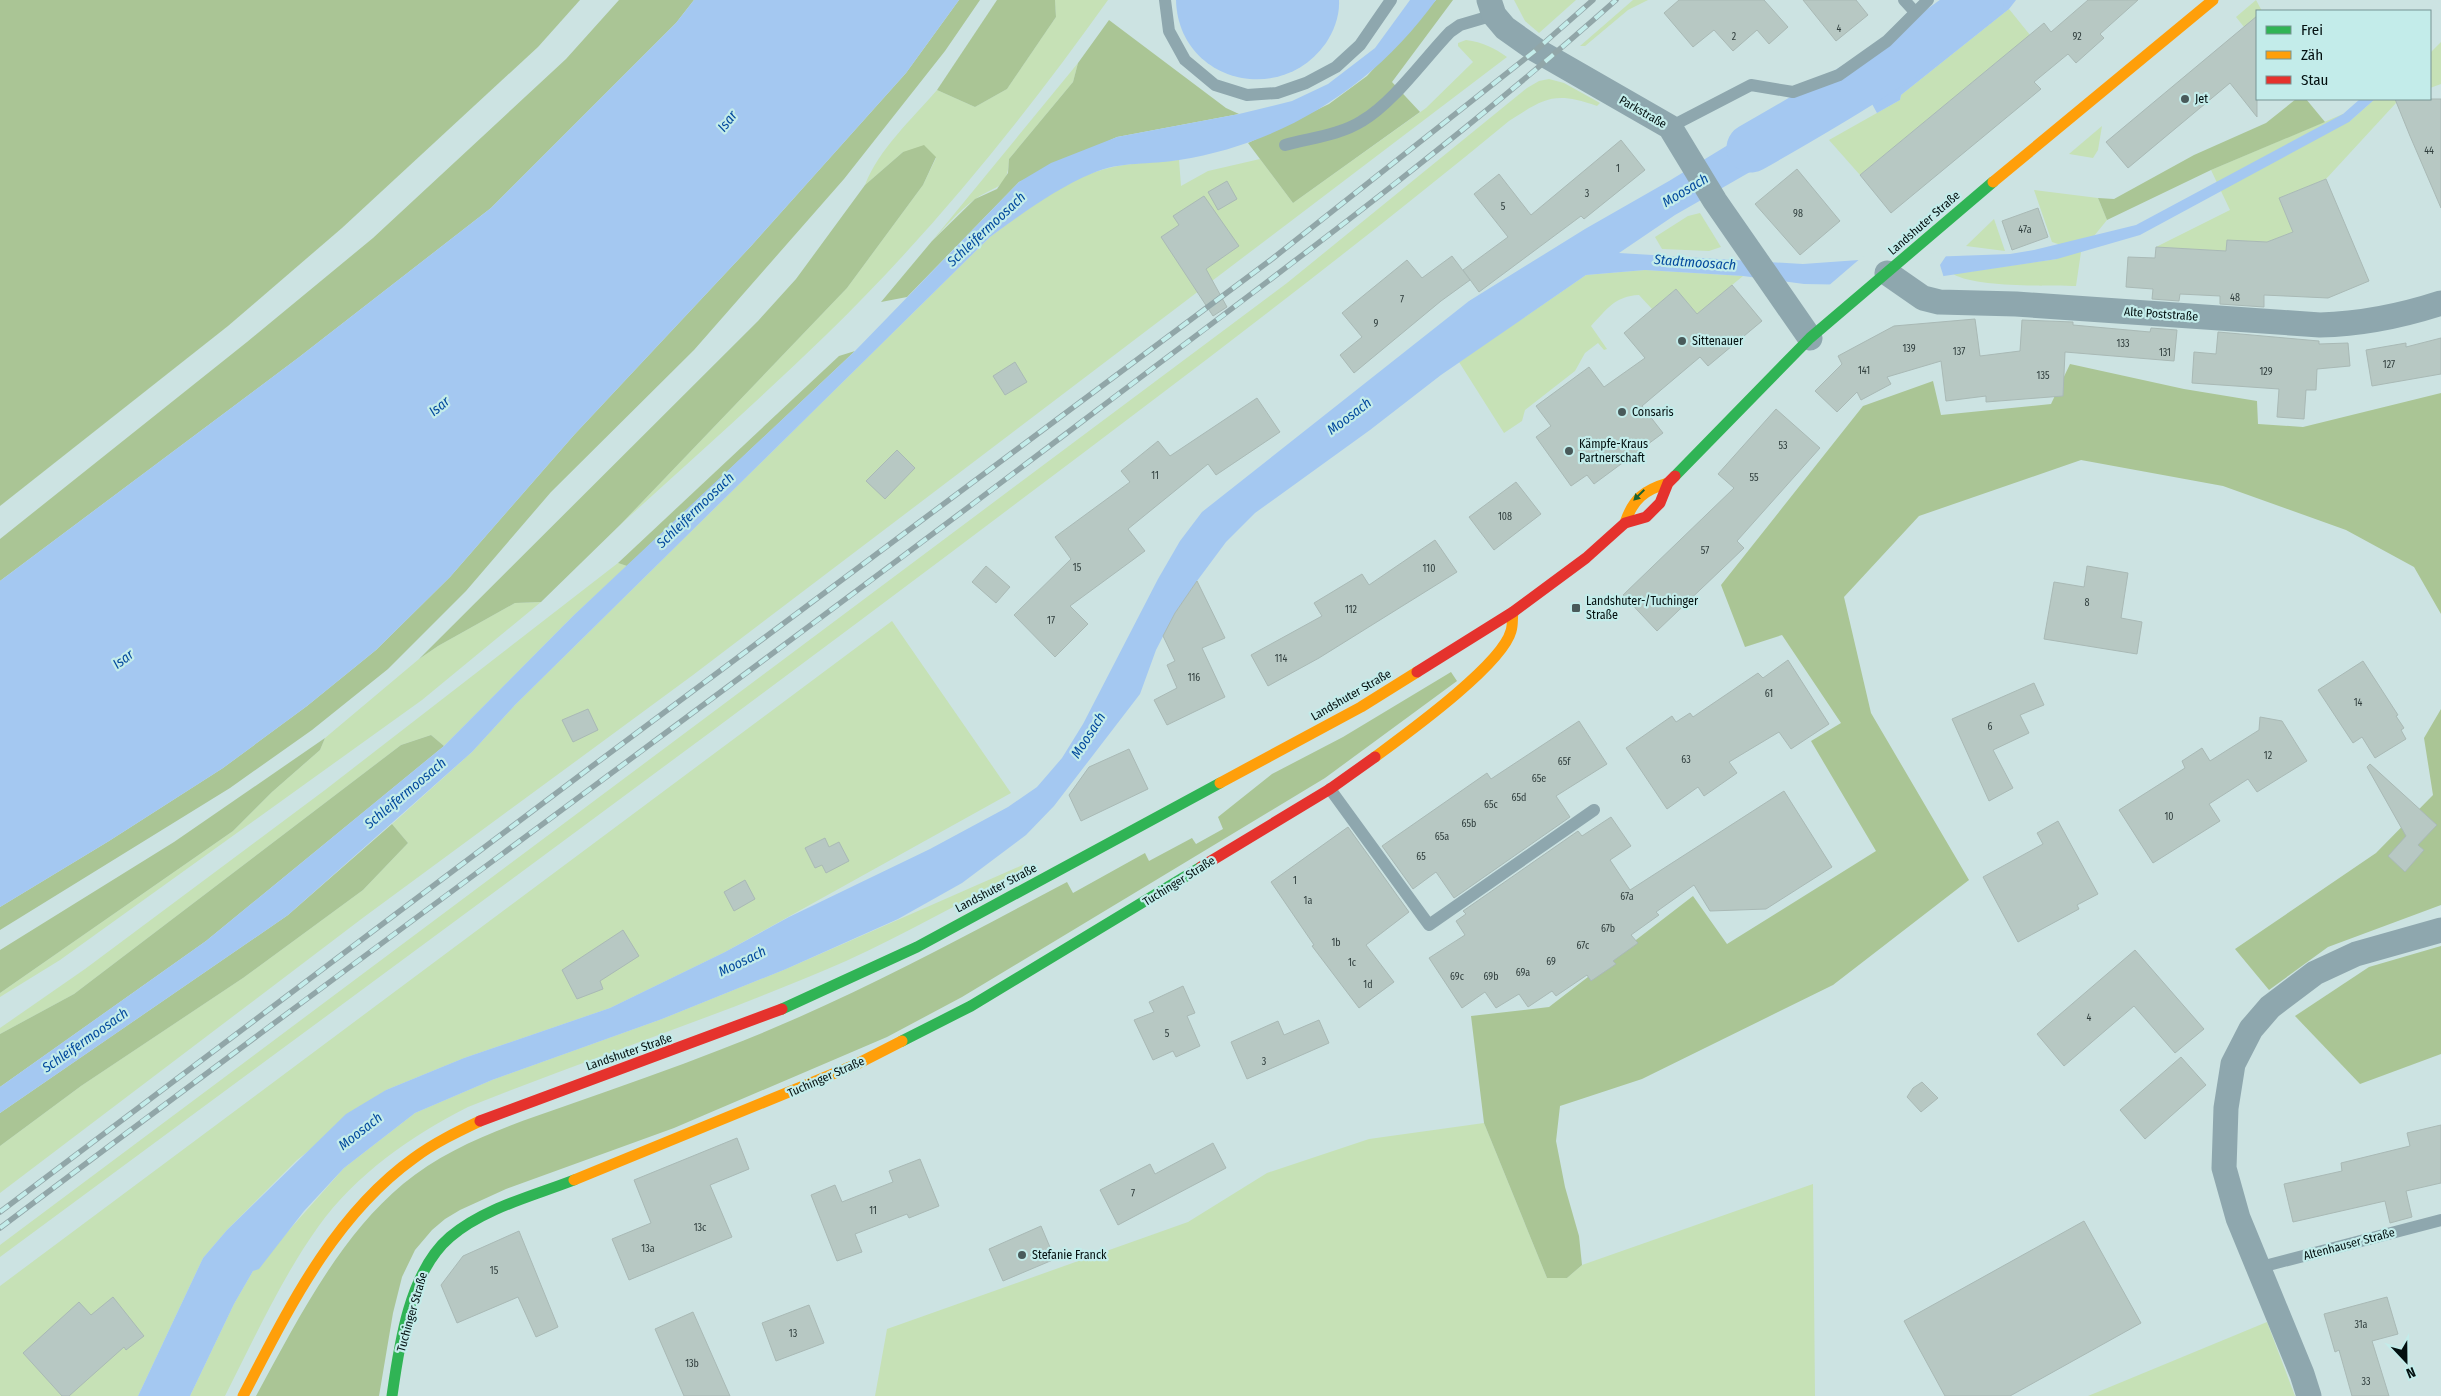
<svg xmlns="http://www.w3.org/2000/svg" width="2441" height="1396" viewBox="0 0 2441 1396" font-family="'Fira Sans Condensed',sans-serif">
	<rect width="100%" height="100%" fill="#cce3e2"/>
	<g fill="#c6e1b6">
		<path d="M1055,0H1108C1023,119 931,233 826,335C759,400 690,461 621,524L847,288L923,185L936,158L903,152L865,185C879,149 912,119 937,90L975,107L1007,89L1056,17Z"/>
		<path d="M1514,0H1576L1539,33L1525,21Z"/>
		<path d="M1633,0H1648L1628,10L1585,46H1580Z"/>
		<path d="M2256,0L2262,11H2257V29L2251,22L2244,27L2236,17Z"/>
		<path d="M2009,9L2034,40L2009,52L1860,175L1829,140L1900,100L1901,95Z"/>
		<path d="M1466,40C1483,42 1494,48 1507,57L693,675L364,917L0,1193V1146L81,1086L243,978L363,890L408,843L392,824L472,752L515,705L990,237C1021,214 1059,184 1095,172C1121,163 1151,162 1179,160L1181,186L1208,171L1260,159L1293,203L1426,108L1473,62L1458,46V43Z"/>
		<path d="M2441,42V84L2430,88V53Z"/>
		<path d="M1078,63L1073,82L1009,159C1008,191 994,185 974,200C959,211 945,227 932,241Z"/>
		<path d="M1549,79L1564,83L1600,103L1597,106C1554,91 1545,98 1509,121C1328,270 1140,410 953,551C637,788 318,1022 0,1257V1245L1287,283L1527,88L1539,81Z"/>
		<path d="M2375,99H2405L2396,103L2326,179L2279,198L2293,232L2267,242L2227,240L2226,251L2156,247L2230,210L2211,170L2343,114L2350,121Z"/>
		<path d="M2102,126L2098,150L2093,158L2069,154Z"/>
		<path d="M2034,190L2098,198L2107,220L2081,252L2076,286C2046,285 1977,288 1953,274L2057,259L2058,244L2052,242Z"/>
		<path d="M1700,213L1721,247L1709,251L1662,249L1655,237L1688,216Z"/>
		<path d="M1994,219L2005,251L1966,246Z"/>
		<path d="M1645,270L1743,276L1697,314L1676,289L1652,309L1639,295C1615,296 1607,309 1591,326L1607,349L1604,350L1598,343L1585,353L1575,371L1525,410L1522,421L1504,433L1459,362L1586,275Z"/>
		<path d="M618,563L627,566L573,616L444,746L431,735L401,745L74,994L0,1034V1028L85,969L325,790Z"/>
		<path d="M541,602L422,700L60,960L0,997V993L233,831L272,792L320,750L325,738L419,659L438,646L515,603Z"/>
		<path d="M892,621L1011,793L725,952L610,1008L464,1058L386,1090L297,1160L227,1230L203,1258L138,1396H0V1286Z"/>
		<path d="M1025,864V868C966,900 907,933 846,961C722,1015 593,1057 468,1107C411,1136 356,1174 318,1227C281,1279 254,1339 225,1396H190L234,1304L253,1271L344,1168L415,1113L492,1080L662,1019L786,969Z"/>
		<path d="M1484,1123L1547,1278H1567L1582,1265L1813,1184L1815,1396H875L887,1329L1188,1222L1267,1173L1369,1139Z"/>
		<path d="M2267,1322L2295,1396H2088Z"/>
	</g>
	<g fill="#aac595">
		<path d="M0,0H580L538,47L342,228L228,326L0,506Z"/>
		<path d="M619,0H694L676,23L491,208L298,358L0,581V539L247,342L373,238L566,59Z"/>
		<path d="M959,0H980L945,51L844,179L694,350L551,492L466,591L388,669L312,730L230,788L0,930V907L109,841L223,768L307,706L376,650L450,577L574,435L752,245L906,73Z"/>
		<path d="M997,0H1055L1056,17L1007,89L975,107L937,90Z"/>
		<path d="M1436,0H1453L1392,82L1420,112L1293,203L1248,143L1329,104L1367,76Z"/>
		<path d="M1109,20L1226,108L1239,114L1117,137L1019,182L907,297L881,302L932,241L975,199L997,189L1008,173L1009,159L1073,82L1078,63Z"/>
		<path d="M2296,99H2306L2325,122L2211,170L2107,220L2098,198L2114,199L2194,155L2266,123Z"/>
		<path d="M924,145L936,157L923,185L847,288L621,524L541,602L515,603L438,646L419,659L758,321L796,279L865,185L903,152Z"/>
		<path d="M855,351L627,566L618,563L839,356Z"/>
		<path d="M2070,364L2184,389L2257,401L2258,424L2303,427L2441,393V614L2414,567L2346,530L2223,486L2081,460L1919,516L1844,597L1871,713L1969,880L1833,985L1642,1079L1560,1106L1556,1141L1565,1187L1579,1236L1582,1265L1567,1278H1547L1484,1123L1471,1016L1549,1007L1693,896L1727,944L1876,851L1811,741L1841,723L1782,635L1745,647L1721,585L1863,406L1933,381L1941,415L2051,404Z"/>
		<path d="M1451,672L1457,681L1325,778L962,997L887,1037L674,1128L506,1189L460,1210L445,1219L432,1230L415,1250L402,1277L393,1313L379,1396H256C296,1323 338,1238 403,1184C450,1145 510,1125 568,1105C619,1087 671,1069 722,1049C842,1003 954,942 1067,882L1073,893L1145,853L1149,861L1192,838L1196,844L1223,829L1218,817L1272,774L1343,737Z"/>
		<path d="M2441,709V905L2328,947L2269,990L2235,949L2376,853L2433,795L2424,738Z"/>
		<path d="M431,735L444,746L206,941L0,1087V1034L74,994L401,745Z"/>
		<path d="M325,738L320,750L272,792L233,831L0,993V950L174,842Z"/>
		<path d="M392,824L408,843L363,890L243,978L81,1086L0,1146V1113L288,915Z"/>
		<path d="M2441,946V1054L2360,1084L2295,1016L2369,967Z"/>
	</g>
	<g fill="#a4c8f1">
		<path d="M694,0H959L906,73L752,245L574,435L450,577L376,650L307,706L223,768L109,841L0,907V581L298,358L491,208L676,23Z"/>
		<path d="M1176,0H1339C1340,15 1334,31 1326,43C1280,108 1178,81 1176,0Z"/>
		<path d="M1410,0H1436C1374,86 1285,143 1179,160C1151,165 1120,161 1093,173C1055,189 1023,213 990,237L515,705L472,752L288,915L0,1113V1087L206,941L444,746L573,616L855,351L1019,182L1051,163L1117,137L1239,114L1292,101L1328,84L1375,48Z"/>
		<path d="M1945,0H2016L2009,9L1901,95L1900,100L1877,113L1871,102L1854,111L1837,82Z"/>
		<path d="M2360,99H2375L2349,122L2140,235L2057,259L1924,279L1860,285L1804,284L1743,276L1645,270L1586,275L1441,375L1370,430L1255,513L1226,542L1197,581L1175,613L1156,650L1140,694L1054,806L1026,835L962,883L898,919L786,969L662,1019L492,1080L415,1113L344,1168L304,1211L259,1269L253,1271L234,1304L190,1396H138L203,1258L227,1230L346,1114L386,1090L464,1058L610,1008L725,952L789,917L930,849L1008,807L1037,787L1062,758L1083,724L1158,579L1180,541L1202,512L1469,301L1585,229L1669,181L1800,101L1818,133L1675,215L1619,253L1803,264L1873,259L2010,254L2034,250L2136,225L2343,114Z"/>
	</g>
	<path fill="#cce3e2" d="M1948,253L1940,265L1944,278L1860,287H1827L1862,257Z"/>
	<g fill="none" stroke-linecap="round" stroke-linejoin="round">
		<path stroke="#a4c8f1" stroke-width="49" d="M1751,148C1830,103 1908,57 1980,0"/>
	</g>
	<g fill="#b7c8c3" stroke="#a9b9b5">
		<path d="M1679,0H1764L1788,27L1769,44L1757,30L1733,51L1714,30L1693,47L1664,13Z"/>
		<path d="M1803,0H1856L1868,15L1836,41Z"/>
		<path d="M2088,0H2138L2100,34L2104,38L2076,63L2068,54L2034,82L2041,89L1891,213L1860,175L2044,23L2051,32Z"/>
		<path d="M2257,16V117L2230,83L2128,168L2106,142Z"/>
		<path d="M2395,99H2441V208L2410,136Z"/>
		<path d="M1621,140L1645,170L1584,219L1581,216L1479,292L1463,270L1508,237L1474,194L1499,174L1531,215Z"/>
		<path d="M1797,169L1840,221L1800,255L1755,204Z"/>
		<path d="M2326,179L2369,281L2328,298L2264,295V307L2220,304V296L2180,294L2179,301L2152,299L2153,289L2126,287L2128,257L2155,258L2156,247L2226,251L2227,240L2267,242L2293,232L2279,198Z"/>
		<path d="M1227,181L1237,199L1218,210L1208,192Z"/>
		<path d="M1204,196L1239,246L1206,269L1227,307L1213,316L1161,237L1179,225L1173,216Z"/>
		<path d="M2038,208L2048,237L2012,250L2002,221Z"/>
		<path d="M1452,256L1470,280L1441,301L1354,373L1340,355L1362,337L1342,313L1407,260L1422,278Z"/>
		<path d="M1732,285L1762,321L1708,366L1700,357L1642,406L1663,433L1594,484L1587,475L1571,486L1536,437L1551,426L1536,406L1589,367L1604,387L1645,358L1624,333L1676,289L1697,314Z"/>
		<path d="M1975,319L1980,356L2020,351L2022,320L2073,322V325L2150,332L2151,328L2177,330L2174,361L2065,352L2063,396L1986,402V396L1946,401L1941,361L1887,377L1891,384L1861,400L1857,392L1837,412L1815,391L1842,364L1838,356L1894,326Z"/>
		<path d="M2218,332L2319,341V344L2348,343L2350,366L2317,369L2316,390H2306L2304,419L2277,417L2279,389L2192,383L2194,352L2216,354Z"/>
		<path d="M2441,338V374L2372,386L2366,350L2406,343V347Z"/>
		<path d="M1015,362L1027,382L1005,395L993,376Z"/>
		<path d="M1257,398L1280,432L1216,475L1208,464L1128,529L1145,551L1070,606L1088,624L1055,657L1014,615L1071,559L1055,537L1130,482L1121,471L1158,441L1170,456Z"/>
		<path d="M1776,409L1820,448L1737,541L1744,548L1657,631L1623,595L1734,488L1718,474Z"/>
		<path d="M897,450L915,468L885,499L866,481Z"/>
		<path d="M1516,482L1541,514L1494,550L1469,517Z"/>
		<path d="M1435,540L1457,572L1319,658L1268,686L1251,655L1322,616L1314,603L1362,574L1369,585Z"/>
		<path d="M986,566L1010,587L996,603L972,582Z"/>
		<path d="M2087,566L2128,573L2121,618L2142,622L2137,654L2044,639L2054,582L2084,587Z"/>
		<path d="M1197,581L1225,638L1202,648L1225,697L1167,725L1154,700L1177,688L1167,665L1175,661L1163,636L1175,613Z"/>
		<path d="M1788,660L1829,724L1791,749L1779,732L1729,762L1737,773L1704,796L1698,787L1667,809L1626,748L1672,716L1676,722L1690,713L1693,717L1758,673L1763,678Z"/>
		<path d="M2363,661L2398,715L2396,716L2404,728L2401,730L2406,739L2375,758L2362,737L2353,743L2318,690Z"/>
		<path d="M2034,683L2044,705L2020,715L2029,733L1993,750L2013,788L1989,801L1952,719Z"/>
		<path d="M588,709L598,730L573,742L562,720Z"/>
		<path d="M2260,717L2282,721L2307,761L2257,792L2248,779L2209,804L2220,821L2153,863L2119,810L2185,768L2182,761L2202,748L2210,761L2259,730Z"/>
		<path d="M1579,721L1607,764L1556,796L1570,817L1454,898L1436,872L1413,889L1382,846L1487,773L1491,779Z"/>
		<path d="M1129,749L1148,789L1081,821L1069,795L1089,767Z"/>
		<path d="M2370,764L2437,825L2418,845L2424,850L2405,872L2388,856L2406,836L2367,767Z"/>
		<path d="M1784,791L1832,867L1766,909L1710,911L1694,885L1656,912L1659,915L1631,935L1638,943L1613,961L1616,964L1591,981L1587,975L1556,996L1552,991L1528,1007L1519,994L1496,1008L1485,992L1462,1008L1429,958L1465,935L1456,921L1466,914L1463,911L1578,831L1582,836L1611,817L1631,846L1610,860L1630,890Z"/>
		<path d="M2058,821L2098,894L2077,905L2079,909L2018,942L1983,877L2043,844L2037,833Z"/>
		<path d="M1348,827L1409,912L1366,945L1394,982L1359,1008L1312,946L1314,945L1271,882Z"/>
		<path d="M825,838L829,847L839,842L849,861L826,873L822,865L815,868L805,848Z"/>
		<path d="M745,880L755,899L734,911L724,892Z"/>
		<path d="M623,930L639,956L600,981L603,989L577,999L562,970Z"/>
		<path d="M2135,950L2204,1029L2175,1053L2134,1006L2064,1066L2037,1034Z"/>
		<path d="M1183,986L1195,1013L1187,1016L1200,1046L1176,1057L1173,1051L1153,1060L1134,1020L1154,1012L1149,1002Z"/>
		<path d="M1319,1020L1329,1043L1247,1079L1231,1042L1278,1021L1284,1035Z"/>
		<path d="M2181,1057L2206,1085L2145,1139L2120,1110Z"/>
		<path d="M1922,1082L1938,1098L1921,1112L1907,1097L1913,1088Z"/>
		<path d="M2441,1125V1183L2406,1191L2412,1217L2390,1223L2385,1201L2293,1222L2284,1184L2342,1171L2341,1163L2410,1146L2407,1133Z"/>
		<path d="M737,1138L749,1169L710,1185L732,1237L629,1280L612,1239L651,1223L634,1180Z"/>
		<path d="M1213,1143L1226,1168L1118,1225L1100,1190L1150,1164L1155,1174Z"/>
		<path d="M920,1159L939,1206L909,1218L907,1214L855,1234L862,1252L837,1261L811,1195L835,1185L842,1202L893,1182L889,1171Z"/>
		<path d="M2084,1221L2141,1323L2010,1396H1945L1904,1321Z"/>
		<path d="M1041,1226L1055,1259L1003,1281L989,1249Z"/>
		<path d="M519,1231L558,1327L536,1337L518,1297L457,1323L441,1285L463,1256Z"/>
		<path d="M113,1297L144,1336L126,1350L124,1347L69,1396H62L23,1353L79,1302L91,1315Z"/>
		<path d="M2387,1297L2398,1334L2372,1341L2389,1396H2352L2339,1350L2335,1352L2324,1314Z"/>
		<path d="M809,1305L824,1343L776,1361L762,1323Z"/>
		<path d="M693,1312L730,1396H684L655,1329Z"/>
	</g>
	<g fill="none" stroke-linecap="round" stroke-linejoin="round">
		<g stroke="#8ea7ae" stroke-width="12">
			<path d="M1165,0L1169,31L1185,60L1215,85L1247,95L1277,93L1306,83L1336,67L1360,45L1391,0"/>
			<path d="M1904,0L1915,12"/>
			<path d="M1670,127L1751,85L1793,92L1839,75L1887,41L1928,0"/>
			<path d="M1285,145C1310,138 1340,135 1362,121C1393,103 1424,59 1450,32L1460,25L1494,15"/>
			<path d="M1330,789L1429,925L1594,810"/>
			<path d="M2257,1268L2441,1220"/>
		</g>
		<g stroke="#8ea7ae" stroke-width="25">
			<path d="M1489,0L1494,15L1505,28L1536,50L1670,127L1715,201L1810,338"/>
			<path d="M1887,273L1923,298L1939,302L2016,304L2320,325C2362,324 2401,316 2441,303"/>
			<path d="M2309,1396L2302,1374L2238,1218L2224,1168L2226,1108L2233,1064L2251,1029L2270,1007L2315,973L2356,954L2441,930"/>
		</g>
		<g stroke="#30b455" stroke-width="11">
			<path d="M1675,476L1810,338L1993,182"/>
			<path d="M782,1009L917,947L1220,783"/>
			<path d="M902,1041L971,1006L1201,867"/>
			<path d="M392,1396C399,1346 409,1272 450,1237C484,1208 533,1196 574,1180"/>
		</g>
		<g stroke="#ff9f0a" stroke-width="11">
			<path d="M1993,182L2213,0"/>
			<path d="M1625,523C1633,499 1644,490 1668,483"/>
			<path d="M1375,757C1406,734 1502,665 1511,631C1513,625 1512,618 1513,612"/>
			<path d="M1220,783L1361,707L1417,672"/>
			<path d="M574,1180L857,1064L902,1041"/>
			<path d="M243,1396C288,1310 333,1216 414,1158C434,1143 457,1132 480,1121"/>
		</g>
		<g stroke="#e5322d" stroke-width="11">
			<path d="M1417,672L1513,612L1586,558L1625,523L1646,517L1660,503L1668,483L1675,476"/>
			<path d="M1201,867L1330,789L1375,757"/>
			<path d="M480,1121L782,1009"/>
		</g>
		<defs>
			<g id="rail">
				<path d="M0,1212L587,770L1272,259L1536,50L1593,0"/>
				<path d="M0,1228C364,954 733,686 1096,411C1272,278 1451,147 1616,0"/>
			</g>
		</defs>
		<use href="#rail" stroke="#91a6a8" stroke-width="5.5"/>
		<use href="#rail" stroke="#c3ecea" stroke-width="4" stroke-dasharray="11" stroke-linecap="butt"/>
	</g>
	<defs><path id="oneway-solid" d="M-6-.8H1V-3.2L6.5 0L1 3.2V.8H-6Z" transform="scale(1.25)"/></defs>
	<use fill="#1a6232" href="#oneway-solid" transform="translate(1639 495) rotate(135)"/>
	<g fill="#495a5a" stroke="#c3ecea" stroke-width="2">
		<circle cx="2185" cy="99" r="5"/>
		<circle cx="1682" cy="341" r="5"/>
		<circle cx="1622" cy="412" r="5"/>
		<circle cx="1569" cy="451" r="5"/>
		<rect x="1571" y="603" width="10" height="10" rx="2.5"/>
		<circle cx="1022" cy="1255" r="5"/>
	</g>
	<g text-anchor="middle" stroke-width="4.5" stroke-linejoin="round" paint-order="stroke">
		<g font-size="10" fill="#303e3d">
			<text x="1839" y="32">4</text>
			<text x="1734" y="40">2</text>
			<text x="2077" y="40">92</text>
			<text x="2429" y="154">44</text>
			<text x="1618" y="172">1</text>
			<text x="1587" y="197">3</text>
			<text x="1503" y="210">5</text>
			<text x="1798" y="217">98</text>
			<text x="2025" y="233">47a</text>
			<text x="2235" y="301">48</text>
			<text x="1402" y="303">7</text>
			<text x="1376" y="327">9</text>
			<text x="2123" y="347">133</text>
			<text x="1909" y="352">139</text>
			<text x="1959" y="355">137</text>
			<text x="2165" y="356">131</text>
			<text x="2389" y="368">127</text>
			<text x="1864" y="374">141</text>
			<text x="2266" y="375">129</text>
			<text x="2043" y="379">135</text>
			<text x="1783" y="449">53</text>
			<text x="1155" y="479">11</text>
			<text x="1754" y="481">55</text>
			<text x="1505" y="520">108</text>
			<text x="1705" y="554">57</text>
			<text x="1077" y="571">15</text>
			<text x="1429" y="572">110</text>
			<text x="2087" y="606">8</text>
			<text x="1351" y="613">112</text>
			<text x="1051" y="624">17</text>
			<text x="1281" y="662">114</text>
			<text x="1194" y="681">116</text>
			<text x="1769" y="697">61</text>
			<text x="2358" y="706">14</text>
			<text x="1990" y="730">6</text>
			<text x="2268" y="759">12</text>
			<text x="1686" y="763">63</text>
			<text x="1564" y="765">65f</text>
			<text x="1539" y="782">65e</text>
			<text x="1519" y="801">65d</text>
			<text x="1491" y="808">65c</text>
			<text x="2169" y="820">10</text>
			<text x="1469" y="827">65b</text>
			<text x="1442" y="840">65a</text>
			<text x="1421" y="860">65</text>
			<text x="1295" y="884">1</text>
			<text x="1627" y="900">67a</text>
			<text x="1308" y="904">1a</text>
			<text x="1608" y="932">67b</text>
			<text x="1336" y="946">1b</text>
			<text x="1583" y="949">67c</text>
			<text x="1551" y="965">69</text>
			<text x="1352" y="966">1c</text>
			<text x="1523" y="976">69a</text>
			<text x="1457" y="980">69c</text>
			<text x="1491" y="980">69b</text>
			<text x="1368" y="988">1d</text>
			<text x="2089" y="1021">4</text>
			<text x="1167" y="1037">5</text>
			<text x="1264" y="1065">3</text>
			<text x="1133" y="1197">7</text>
			<text x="873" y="1214">11</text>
			<text x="700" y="1231">13c</text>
			<text x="648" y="1252">13a</text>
			<text x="494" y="1274">15</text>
			<text x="2361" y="1328">31a</text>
			<text x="793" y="1337">13</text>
			<text x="692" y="1367">13b</text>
			<text x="2366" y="1385">33</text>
		</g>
		<g font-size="12" fill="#031010" stroke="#c3ecea" text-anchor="start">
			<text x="2195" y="103">Jet</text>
			<text x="1692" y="345">Sittenauer</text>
			<text x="1632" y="416">Consaris</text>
			<text x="1579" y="448">Kämpfe-Kraus<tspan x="1579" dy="14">Partnerschaft</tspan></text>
			<text x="1586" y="605">Landshuter-/Tuchinger<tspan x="1586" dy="14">Straße</tspan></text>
			<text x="1032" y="1259">Stefanie Franck</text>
		</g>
		<g font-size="12" fill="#031010" stroke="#c3ecea">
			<text transform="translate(1643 112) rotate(30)" y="4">Parkstraße</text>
			<text transform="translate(1924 223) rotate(-41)" y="4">Landshuter Straße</text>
			<text transform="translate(2161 314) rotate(4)" y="4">Alte Poststraße</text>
			<text transform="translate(1351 695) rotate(-30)" y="4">Landshuter Straße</text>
			<text transform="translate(1179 881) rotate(-32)" y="4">Tuchinger Straße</text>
			<text transform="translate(996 888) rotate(-28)" y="4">Landshuter Straße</text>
			<text transform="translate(629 1052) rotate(-19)" y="4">Landshuter Straße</text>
			<text transform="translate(826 1077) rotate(-24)" y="4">Tuchinger Straße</text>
			<text transform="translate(2349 1244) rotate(-15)" y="4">Altenhauser Straße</text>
			<text transform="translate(412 1312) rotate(-74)" y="4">Tuchinger Straße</text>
		</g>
		<g font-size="14" font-style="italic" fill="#02499d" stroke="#c3ecea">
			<text transform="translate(727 121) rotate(-52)" y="5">Isar</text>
			<text transform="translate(1685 190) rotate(-31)" y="5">Moosach</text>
			<text transform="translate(986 229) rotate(-43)" y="5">Schleifermoosach</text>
			<text transform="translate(1695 262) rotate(4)" y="5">Stadtmoosach</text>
			<text transform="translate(439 406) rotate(-39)" y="5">Isar</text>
			<text transform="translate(1349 416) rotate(-37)" y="5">Moosach</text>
			<text transform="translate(695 510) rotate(-44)" y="5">Schleifermoosach</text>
			<text transform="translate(123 659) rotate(-37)" y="5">Isar</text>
			<text transform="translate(1088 735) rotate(-57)" y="5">Moosach</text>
			<text transform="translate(405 793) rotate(-40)" y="5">Schleifermoosach</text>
			<text transform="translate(742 961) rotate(-26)" y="5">Moosach</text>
			<text transform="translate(85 1040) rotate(-35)" y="5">Schleifermoosach</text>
			<text transform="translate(360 1131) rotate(-38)" y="5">Moosach</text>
		</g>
	</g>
	<rect x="2256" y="10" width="175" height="90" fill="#c3ecea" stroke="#769493"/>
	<rect x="2266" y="26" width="25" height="8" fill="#30b455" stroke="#769493"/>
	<text x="2301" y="35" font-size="15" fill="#031010">Frei</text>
	<rect x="2266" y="51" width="25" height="8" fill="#ff9f0a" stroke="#769493"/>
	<text x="2301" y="60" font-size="15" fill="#031010">Zäh</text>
	<rect x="2266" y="76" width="25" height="8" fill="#e5322d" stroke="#769493"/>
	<text x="2301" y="85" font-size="15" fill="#031010">Stau</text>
	<g transform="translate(2406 1361) rotate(158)" stroke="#c3ecea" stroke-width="4" paint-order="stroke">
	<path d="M0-4L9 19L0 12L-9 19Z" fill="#031010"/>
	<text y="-8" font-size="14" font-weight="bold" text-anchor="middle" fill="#031010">N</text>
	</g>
</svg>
